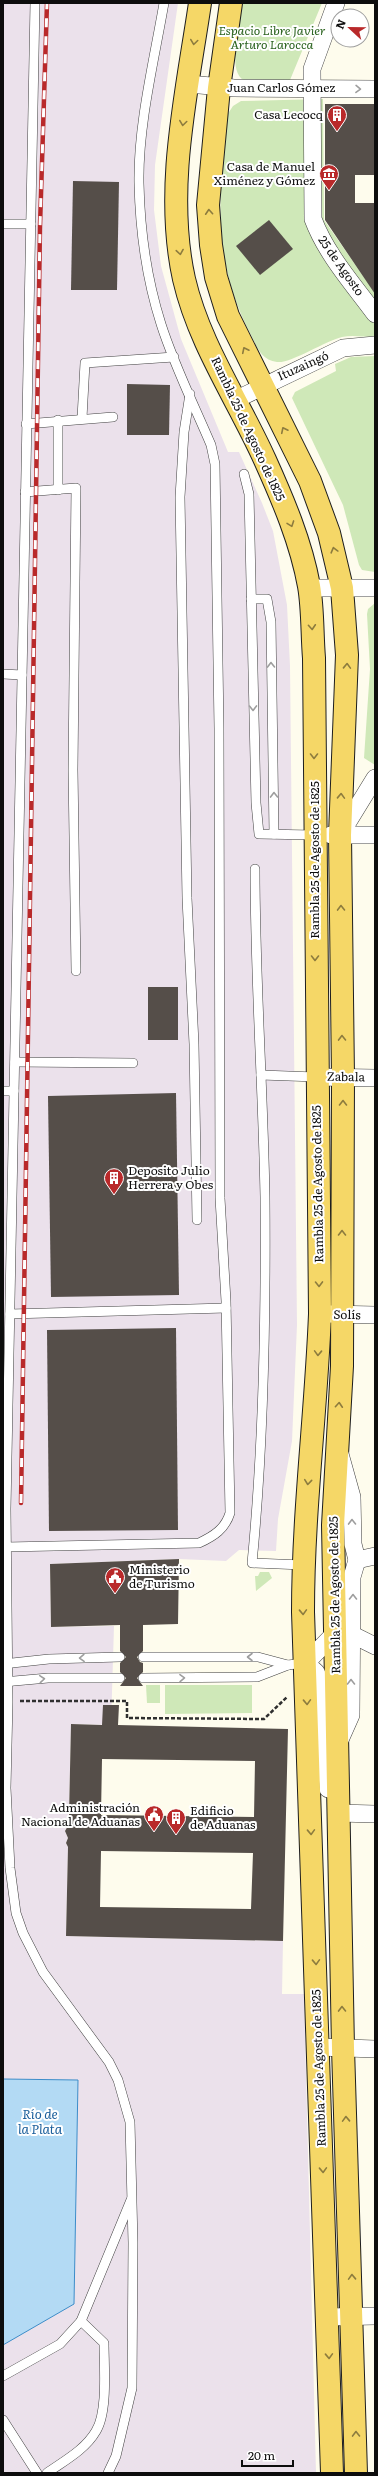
<svg xmlns="http://www.w3.org/2000/svg" width="378" height="2476" viewBox="0 0 378 2476" font-family="Literata,serif">
	<rect width="100%" height="100%" fill="#fefced"/>
	<path fill="#ebe1eb" d="M3,3H178L155,165L154,210L161,266L181,339L228,452H239L262,503L273,531L287,605L290,666L297,1325L292,1441L278,1519L276,1551L239,1550L226,1561L179,1559L50,1564L51,1627L114,1626L111,1725L71,1724L69,1813L67,1819L69,1824L65,1831L68,1838L66,1843L68,1847L66,1936L283,1941L282,1994H304L316,2473H3V2345L74,2304L78,2080L3,2079Z"/>
	<g fill="#cfe8b8">
		<path d="M243,3H322L290,80C276,80 260,83 247,81C224,77 241,18 243,3Z"/>
		<path d="M323,99L324,220L375,293V337C364,337 352,335 342,337C325,341 290,364 277,362C261,360 257,347 251,335C211,259 219,197 227,115L233,106L241,101Z"/>
		<path d="M375,356V572L362,570L359,565L343,505L292,398L295,392L336,371L335,364L351,357Z"/>
		<path d="M375,603V765L364,758L370,669L367,614L368,609Z"/>
		<path d="M260,1572H269L272,1578L256,1591L255,1576H258Z"/>
		<path d="M146,1685H160V1703H147Z"/>
		<path d="M165,1685H252V1713L165,1714Z"/>
	</g>
	<path fill="#b3daf4" stroke="#3c8cc9" d="M3,2079L78,2080L74,2304L3,2345Z"/>
	<g fill="#554e49" fill-rule="evenodd">
		<path d="M325,104H375V175H355V203H375V294L325,220Z"/>
		<path d="M73,181L119,182L117,290H71Z"/>
		<path d="M269,220L293,249L260,275L236,246Z"/>
		<path d="M127,384L170,385L169,435H127Z"/>
		<rect x="148" y="987" width="30" height="53"/>
		<path d="M176,1093L179,1295L51,1297L48,1096Z"/>
		<path d="M176,1328L178,1530L49,1531L47,1330Z"/>
		<path d="M179,1559L178,1624L143,1625V1651L137,1657L140,1662L143,1663V1672L137,1678L143,1686H120L126,1678L120,1672V1663L126,1657L120,1651V1625L51,1627L50,1564Z"/>
		<path d="M103,1705H119L118,1725L288,1729L283,1941L66,1936L68,1847L66,1843L68,1838L65,1831L69,1824L67,1819L69,1815L71,1724L102,1725ZM102,1759L255,1761L254,1817L101,1815ZM101,1851L253,1853L251,1909L100,1907Z"/>
	</g>
	<g fill="none" stroke-linecap="round" stroke-linejoin="round">
		<defs>
			<g id="lane">
				<path d="M35,3L6,1509L8,1702L6,1788L10,1868L16,1913L23,1933L43,1972L109,2062L118,2080L130,2122L133,2243L132,2388L116,2456L108,2473"/>
				<path d="M3,224H31"/>
				<path d="M190,394L184,432L180,497L187,898L194,1044L197,1220"/>
				<path d="M82,418L85,363L174,357"/>
				<path d="M26,424L113,417"/>
				<path d="M244,474L249,494L256,803L259,834L314,835"/>
				<path d="M58,490V420"/>
				<path d="M25,492L76,488L73,770L76,971"/>
				<path d="M251,599H267L271,622L274,834"/>
				<path d="M3,674L22,675"/>
				<path d="M255,869C255,978 263,1087 265,1197C266,1319 264,1441 252,1563L303,1565"/>
				<path d="M15,1062L133,1063"/>
				<path d="M261,1075L316,1077"/>
				<path d="M3,1091H14"/>
				<path d="M10,1314L226,1308"/>
				<path d="M6,1547L199,1543C214,1536 225,1529 230,1513L226,1301L220,1198L219,728L215,464L211,445C194,405 174,365 161,324C147,280 140,230 139,183C138,125 154,61 164,3"/>
				<path d="M143,1657H258L288,1665"/>
				<path d="M3,1664L49,1659L120,1657"/>
				<path d="M143,1678L257,1677L288,1665L304,1663"/>
				<path d="M3,1682L48,1678H120"/>
				<path d="M3,2376L60,2344L81,2321L131,2200"/>
				<path d="M3,2420L37,2473"/>
				<path d="M47,2473C64,2461 85,2450 96,2431C108,2412 104,2366 104,2343L81,2321"/>
			</g>
			<g id="street">
				<path d="M336,3L312,69L313,219C326,254 353,284 375,314"/>
				<path d="M188,84L234,88L375,89"/>
				<path d="M235,400L343,348L375,345"/>
				<path d="M309,588H375"/>
				<path d="M331,835H375"/>
				<path d="M340,835L375,778"/>
				<path d="M316,1077L375,1078"/>
				<path d="M330,1314L375,1315"/>
				<path d="M357,1560L375,1556"/>
				<path d="M353,1635L375,1646"/>
				<path d="M339,1742L351,1715L352,1577L357,1560L353,1544L352,1497L340,1454"/>
				<path d="M328,1789L322,1687L316,1672L306,1663L335,1633"/>
				<path d="M338,1813L375,1814"/>
				<path d="M318,2047L375,2049"/>
				<path d="M328,2317L375,2316"/>
			</g>
			<g id="primary">
				<path d="M200,3C187,92 164,189 184,279C199,344 238,400 265,460C283,500 301,542 309,586C313,609 312,634 314,658L320,1314C316,1414 303,1512 303,1612L332,2473"/>
				<path d="M231,3L219,88L208,205L211,245L216,277L228,316L310,481L329,533L342,588L347,655L340,835L343,1077L342,1366L333,1525L343,2048L356,2473"/>
			</g>
		</defs>
		<use href="#lane" stroke="#404040" stroke-width="10"/>
		<use href="#street" stroke="#404040" stroke-width="18"/>
		<use href="#primary" stroke="#1e1e1e" stroke-width="24"/>
		<path stroke="#2f2f2f" stroke-width="2.5" stroke-dasharray="4 2" stroke-linecap="butt" d="M20,1701H127V1718L264,1719L287,1697"/>
		<use href="#lane" stroke="#fff" stroke-width="9"/>
		<use href="#street" stroke="#fff" stroke-width="17"/>
		<use href="#primary" stroke="#f5d767" stroke-width="22"/>
		<defs>
			<path id="rail" d="M21,1503L40,226L47,3"/>
		</defs>
		<use href="#rail" stroke="#b9292a" stroke-width="4.5"/>
		<use href="#rail" stroke="#fff" stroke-width="3" stroke-dasharray="9" stroke-linecap="butt"/>
	</g>
	<defs><path id="oneway-chevron" d="M-2-3.5L2.5 0L-2 3.5" fill="none" stroke-width="1.6" stroke-linecap="round" stroke-linejoin="round"/></defs>
	<g stroke="#8d7c3e">
		<use href="#oneway-chevron" transform="translate(194 42) rotate(98)"/>
		<use href="#oneway-chevron" transform="translate(183 123) rotate(98)"/>
		<use href="#oneway-chevron" transform="translate(209 212) rotate(-94)"/>
		<use href="#oneway-chevron" transform="translate(180 252) rotate(81)"/>
		<use href="#oneway-chevron" transform="translate(245 350) rotate(-116)"/>
		<use href="#oneway-chevron" transform="translate(284 430) rotate(-116)"/>
		<use href="#oneway-chevron" transform="translate(291 524) rotate(70)"/>
		<use href="#oneway-chevron" transform="translate(334 550) rotate(-105)"/>
		<use href="#oneway-chevron" transform="translate(312 627) rotate(86)"/>
		<use href="#oneway-chevron" transform="translate(347 666) rotate(-88)"/>
		<use href="#oneway-chevron" transform="translate(314 756) rotate(90)"/>
		<use href="#oneway-chevron" transform="translate(341 796) rotate(-88)"/>
		<use href="#oneway-chevron" transform="translate(341 908) rotate(-91)"/>
		<use href="#oneway-chevron" transform="translate(315 958) rotate(90)"/>
		<use href="#oneway-chevron" transform="translate(342 1038) rotate(-91)"/>
		<use href="#oneway-chevron" transform="translate(343 1103) rotate(-90)"/>
		<use href="#oneway-chevron" transform="translate(342 1233) rotate(-90)"/>
		<use href="#oneway-chevron" transform="translate(319 1284) rotate(89)"/>
		<use href="#oneway-chevron" transform="translate(318 1353) rotate(92)"/>
		<use href="#oneway-chevron" transform="translate(339 1405) rotate(-86)"/>
		<use href="#oneway-chevron" transform="translate(308 1482) rotate(96)"/>
		<use href="#oneway-chevron" transform="translate(303 1612) rotate(88)"/>
		<use href="#oneway-chevron" transform="translate(307 1702) rotate(88)"/>
		<use href="#oneway-chevron" transform="translate(311 1832) rotate(88)"/>
		<use href="#oneway-chevron" transform="translate(316 1962) rotate(88)"/>
		<use href="#oneway-chevron" transform="translate(342 2009) rotate(-91)"/>
		<use href="#oneway-chevron" transform="translate(346 2119) rotate(-92)"/>
		<use href="#oneway-chevron" transform="translate(323 2170) rotate(88)"/>
		<use href="#oneway-chevron" transform="translate(352 2277) rotate(-92)"/>
		<use href="#oneway-chevron" transform="translate(329 2356) rotate(88)"/>
		<use href="#oneway-chevron" transform="translate(356 2434) rotate(-91)"/>
	</g>
	<g stroke="#9e9e9e">
		<use href="#oneway-chevron" transform="translate(358 89) rotate(1)"/>
		<use href="#oneway-chevron" transform="translate(271 665) rotate(-91)"/>
		<use href="#oneway-chevron" transform="translate(253 708) rotate(89)"/>
		<use href="#oneway-chevron" transform="translate(274 795) rotate(-91)"/>
		<use href="#oneway-chevron" transform="translate(352 1522) rotate(-91)"/>
		<use href="#oneway-chevron" transform="translate(353 1597) rotate(-90)"/>
		<use href="#oneway-chevron" transform="translate(250 1657) rotate(180)"/>
		<use href="#oneway-chevron" transform="translate(82 1658) rotate(178)"/>
		<use href="#oneway-chevron" transform="translate(182 1678) rotate(-1)"/>
		<use href="#oneway-chevron" transform="translate(42 1679) rotate(-5)"/>
		<use href="#oneway-chevron" transform="translate(351 1682) rotate(-90)"/>
	</g>
	<defs>
		<symbol id="building-pin" viewBox="-11 -11 22 30"><path d="M0 17L-7.5 6A9.5 9.5 0 1 1 7.5 6Z" fill="#b9292a" stroke="#fff"/><path d="M-4-6H4V6H1V3H-1V6H-4ZM-2.5-4.3h1.7v1.8h-1.7ZM.8-4.3h1.7v1.8H.8ZM-2.5-1h1.7V.8h-1.7ZM.8-1h1.7V.8H.8Z" fill="#fff"/></symbol>
		<symbol id="museum-pin" viewBox="-11 -11 22 30"><path d="M0 17L-7.5 6A9.5 9.5 0 1 1 7.5 6Z" fill="#b9292a" stroke="#fff"/><path d="M0-6L6-3V-2H-6V-3ZM-5-1h2V3h-2ZM-1-1h2V3h-2ZM3-1h2V3H3ZM-6 4H6V6H-6Z" fill="#fff"/></symbol>
		<symbol id="civic-pin" viewBox="-11 -11 22 30"><path d="M0 17L-7.5 6A9.5 9.5 0 1 1 7.5 6Z" fill="#b9292a" stroke="#fff"/><path d="M-.6-6.5H3V-4.5H.6V-3L4-1V1h2V6H-6V1h2V-1L-.6-3ZM-1.2 2.5V6h2.4V2.5Z" fill="#fff"/></symbol>
	</defs>
	<g fill-rule="evenodd">
		<use href="#building-pin" x="326" y="104" width="22" height="30"/>
		<use href="#museum-pin" x="318" y="163" width="22" height="30"/>
		<use href="#building-pin" x="103" y="1167" width="22" height="30"/>
		<use href="#civic-pin" x="104" y="1566" width="22" height="30"/>
		<use href="#civic-pin" x="143" y="1804" width="22" height="30"/>
		<use href="#building-pin" x="165" y="1807" width="22" height="30"/>
	</g>
	<g text-anchor="middle" stroke-width="4" stroke-linejoin="round" paint-order="stroke">
		<g font-size="12" font-style="italic" fill="#2b631f" stroke="#fff">
			<text x="272" y="35">Espacio Libre Javier<tspan x="272" dy="14">Arturo Larocca</tspan></text>
		</g>
		<g font-size="12" fill="#0d0d0d" stroke="#fff">
			<text x="281" y="92">Juan Carlos Gómez</text>
			<text transform="translate(341 266) rotate(55)" y="4">25 de Agosto</text>
			<text transform="translate(303 366) rotate(-24)" y="4">Ituzaingó</text>
			<text transform="translate(248 429) rotate(65)" y="4">Rambla 25 de Agosto de 1825</text>
			<text transform="translate(315 860) rotate(-90)" y="4">Rambla 25 de Agosto de 1825</text>
			<text transform="translate(346 1077) rotate(1)" y="4">Zabala</text>
			<text transform="translate(318 1184) rotate(-91)" y="4">Rambla 25 de Agosto de 1825</text>
			<text transform="translate(347 1315) rotate(1)" y="4">Solís</text>
			<text transform="translate(335 1595) rotate(-91)" y="4">Rambla 25 de Agosto de 1825</text>
			<text transform="translate(319 2068) rotate(-92)" y="4">Rambla 25 de Agosto de 1825</text>
		</g>
		<g font-size="12" fill="#0d0d0d" stroke="#fff" text-anchor="end">
			<text x="323" y="119">Casa Lecocq</text>
			<text x="315" y="171">Casa de Manuel<tspan x="315" dy="14">Ximénez y Gómez</tspan></text>
			<text x="128" y="1175" text-anchor="start">Deposito Julio<tspan x="128" dy="14">Herrera y Obes</tspan></text>
			<text x="129" y="1574" text-anchor="start">Ministerio<tspan x="129" dy="14">de Turismo</tspan></text>
			<text x="140" y="1812">Administración<tspan x="140" dy="14">Nacional de Aduanas</tspan></text>
			<text x="190" y="1815" text-anchor="start">Edificio<tspan x="190" dy="14">de Aduanas</tspan></text>
		</g>
		<g font-size="13" font-style="italic" fill="#1a5e9b" stroke="#fff">
			<text x="40" y="2119">Río de<tspan x="40" dy="15">la Plata</tspan></text>
		</g>
	</g>
	<rect width="378" height="2476" fill="none" stroke="#0d0d0d" stroke-width="8"/>
	<g transform="translate(350 28) rotate(292)"><circle r="19" fill="#ffffff" stroke="#9e9e9e"/>
	<path d="M0-3L7 15L0 10L-7 15Z" fill="#b9292a"/>
	<text y="-6" font-size="11" font-weight="bold" text-anchor="middle" fill="#0d0d0d">N</text>
	</g>
	<path d="M242 2460v6h51v-6" fill="none" stroke="#0d0d0d" stroke-width="2"/>
	<text x="248" y="2460" font-size="12" fill="#0d0d0d" stroke="#ffffff" stroke-width="3" paint-order="stroke">20 m</text>
</svg>
